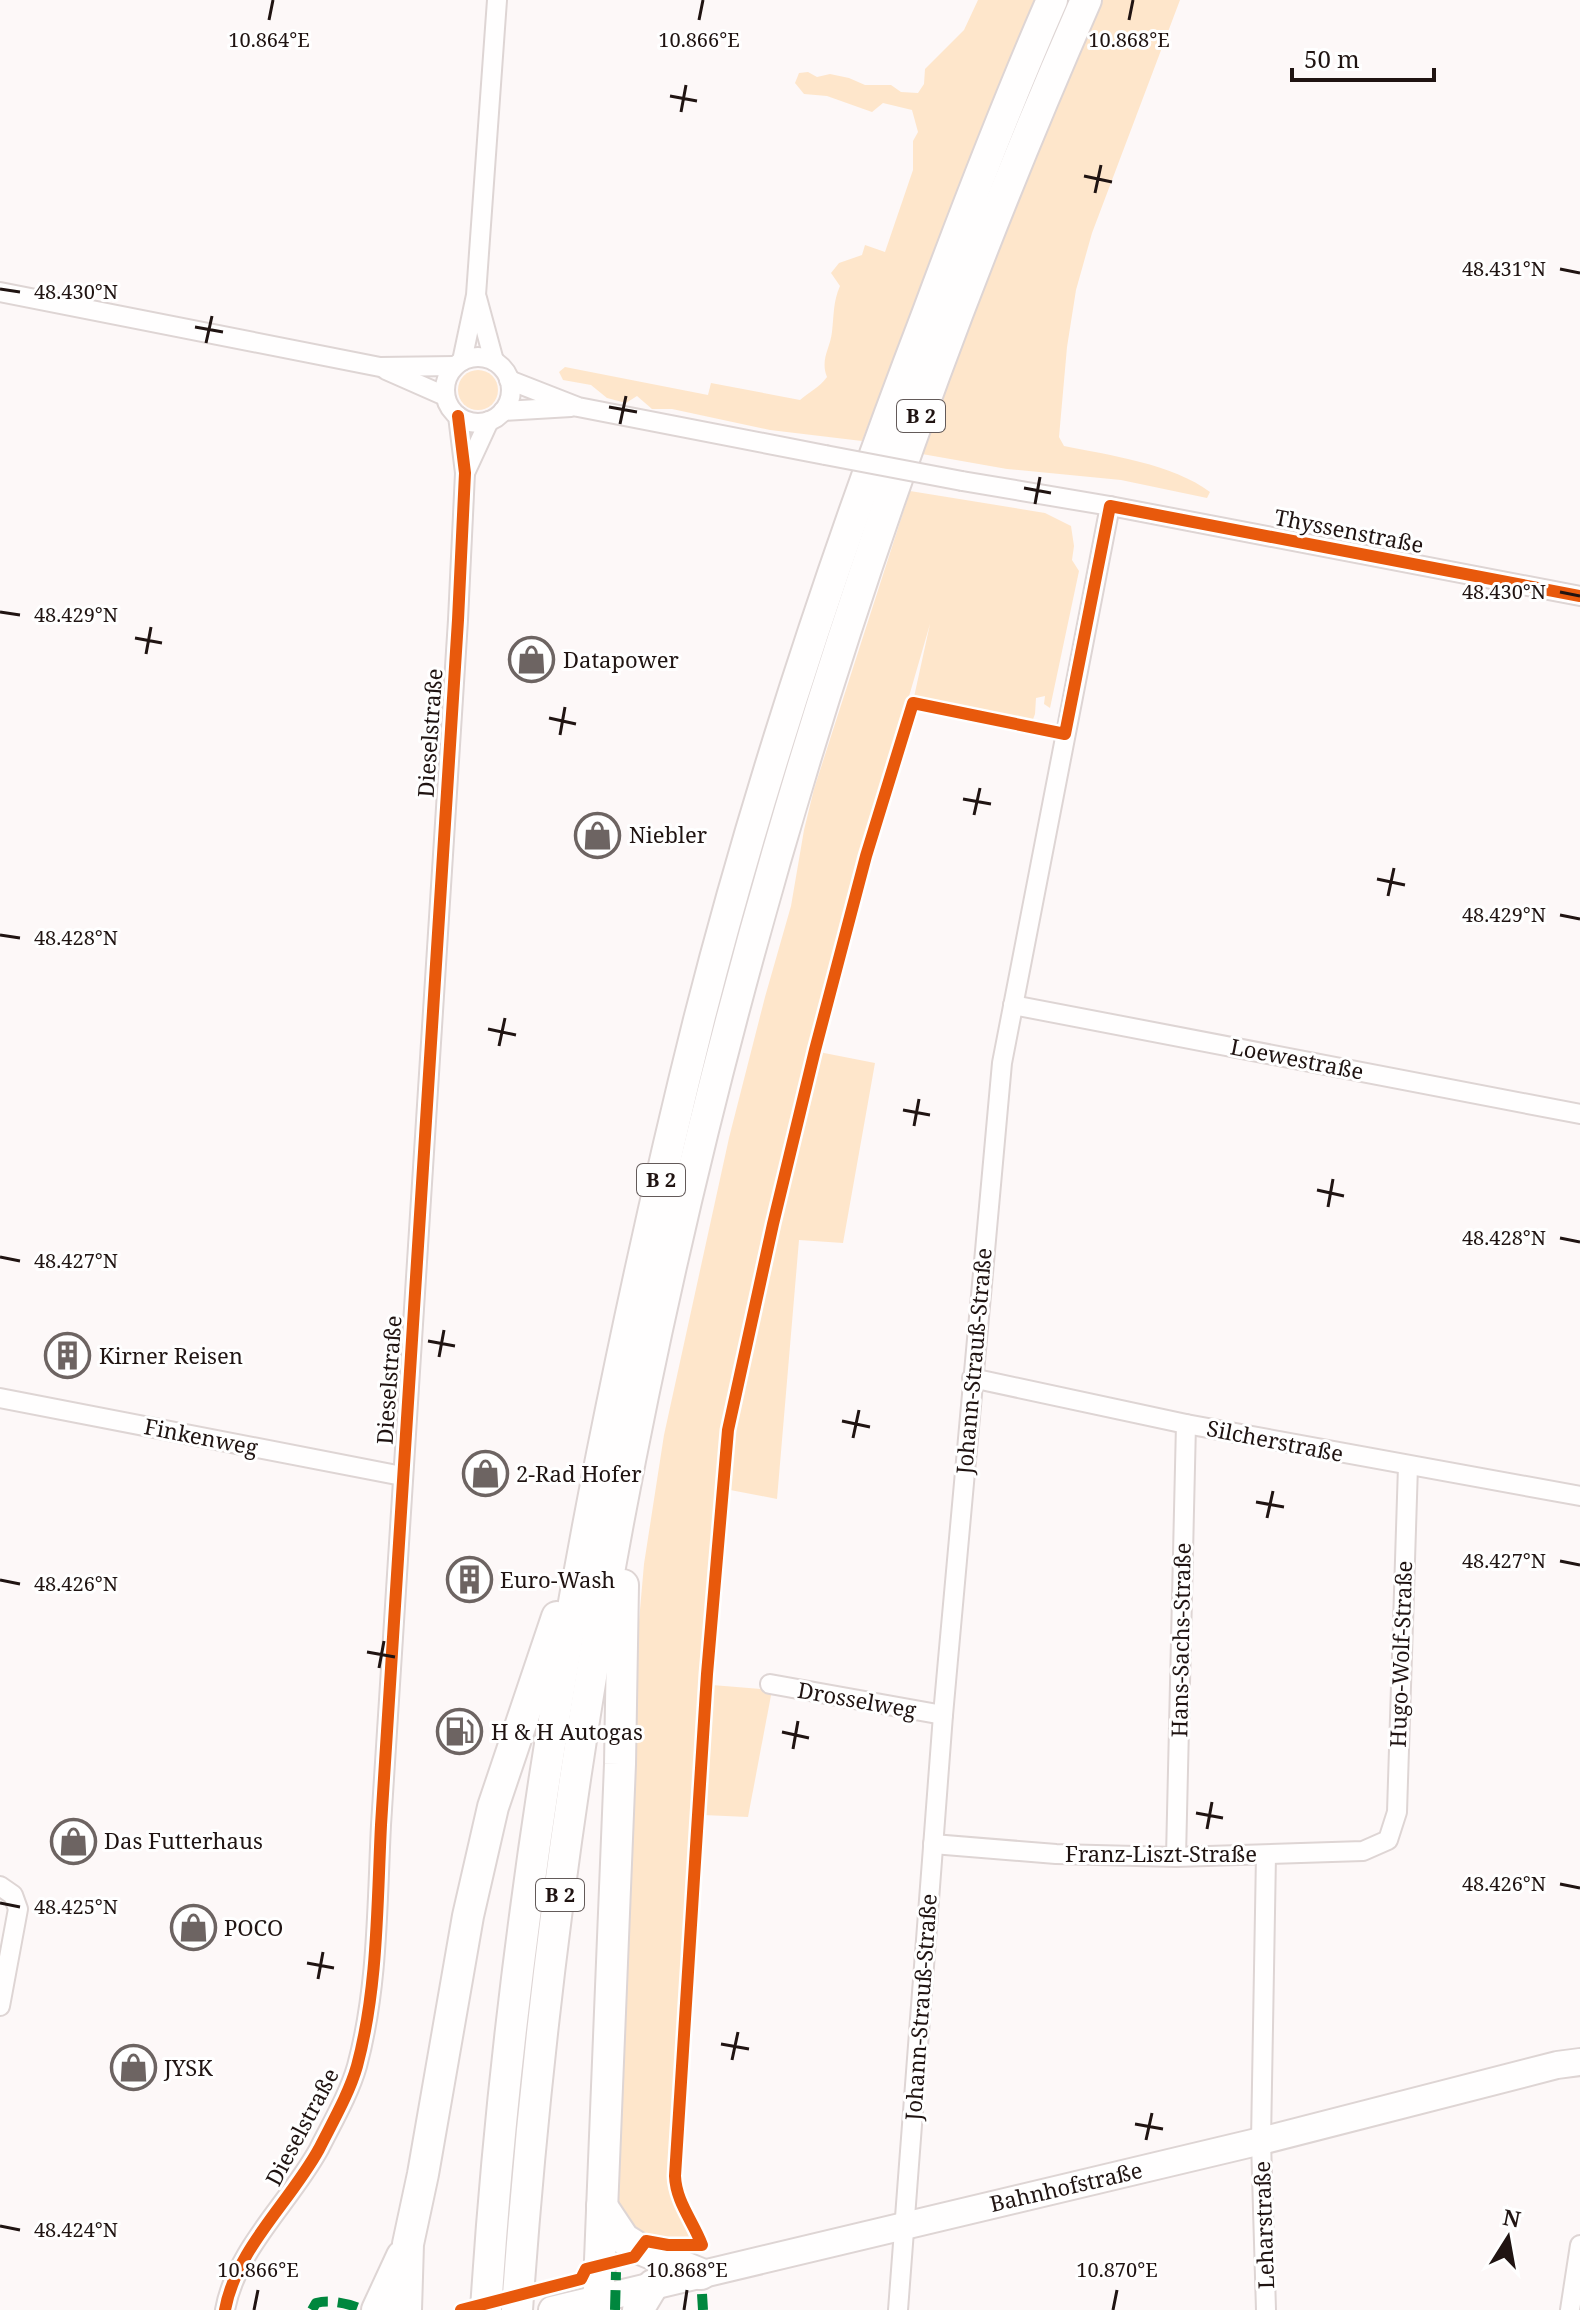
<svg xmlns="http://www.w3.org/2000/svg" width="1580" height="2310" viewBox="0 0 1580 2310" font-family="'Noto Serif',serif">
	<rect width="100%" height="100%" fill="#fdf8f8"/>
	<g fill="#fee6cb">
		<path d="M978,0H1037L974,147L862,441L770,430L672,409H652L637,396L626,403L607,398L591,385L563,380L559,372L565,367L708,395L711,383L800,400C810,391 819,388 827,377C820,359 830,349 832,332C834,315 833,302 840,286L831,273L839,263L862,255L865,245L885,252L913,170V141L918,132L912,110L883,103L872,112L827,96L804,94L795,83L799,73L808,72L817,77L830,74L849,78L865,85H891L901,92L918,93L924,84L925,69L964,30Z"/>
		<path d="M1101,0H1180L1092,233L1076,290L1067,347L1059,437L1064,446C1109,455 1173,464 1210,492L1207,498L1121,480L1007,469L922,454L1000,242Z"/>
		<circle cx="478" cy="390" r="20"/>
		<path d="M910,491L1045,513L1071,526L1074,546L1072,560L1079,571L1050,708L1044,704L1045,696L1036,698L1035,714L1032,722L914,697L930,624L863,855L811,1051L724,1430L704,1674L671,2171L673,2188L692,2239C668,2245 648,2237 626,2228L613,2192L632,1701L644,1564L664,1435L729,1138L765,997L791,906L804,830L814,789Z"/>
		<path d="M819,1052L875,1063L843,1243L799,1240L777,1499L725,1489L731,1432L776,1225Z"/>
		<path d="M712,1685L772,1690L748,1817L703,1815Z"/>
	</g>
	<g fill="none" stroke-linecap="round" stroke-linejoin="round">
		<defs>
			<g id="minor">
				<path d="M0,292L380,367L455,366"/>
				<path d="M477,298L494,361"/>
				<circle cx="478" cy="390" r="33"/>
				<path d="M462,361L476,295L497,0"/>
				<path d="M386,370L445,396"/>
				<path d="M509,380L578,407L825,455"/>
				<path d="M503,411L571,407"/>
				<path d="M465,473L489,421"/>
				<path d="M962,481L1110,506L1580,596"/>
				<path d="M1013,1005L1580,1114"/>
				<path d="M972,1378L1186,1424L1580,1496"/>
				<path d="M0,1398L402,1476"/>
				<path d="M770,1684L943,1715"/>
				<path d="M933,1844L1056,1854L1176,1857L1363,1851L1388,1840L1397,1812L1408,1466"/>
				<path d="M1266,1855L1261,2141L1266,2310"/>
				<path d="M1176,1857L1186,1424"/>
				<path d="M0,1886L13,1895L18,1909L0,2006"/>
				<path d="M225,2310C236,2249 290,2202 319,2149C332,2123 349,2094 357,2066C378,1988 377,1905 381,1825L458,620L465,473L458,416"/>
				<path d="M898,2310L943,1715L1002,1063L1110,506"/>
				<path d="M1570,2310L1580,2245"/>
			</g>
			<path id="secondary" d="M552,2310L1261,2141L1557,2065L1580,2062"/>
			<g id="trunk">
				<path d="M602,2206L624,2239L640,2249L701,2274"/>
				<path d="M377,2310L402,2256"/>
				<path d="M406,2310L408,2244L423,2174L468,1916L493,1807L557,1617"/>
				<path d="M486,2310C504,2023 546,1736 602,1454C631,1309 663,1164 699,1020C760,780 839,544 928,312C967,207 1007,103 1052,0"/>
				<path d="M517,2310C572,1522 768,724 1086,0"/>
				<path d="M598,2310L620,1764L623,1585"/>
				<path d="M638,2310L653,2285"/>
			</g>
		</defs>
		<use href="#minor" stroke="#ded5d4" stroke-width="22"/>
		<use href="#secondary" stroke="#ded5d4" stroke-width="30"/>
		<use href="#trunk" stroke="#ded5d4" stroke-width="34"/>
		<use href="#minor" stroke="#fffefe" stroke-width="18"/>
		<use href="#secondary" stroke="#fffefe" stroke-width="26"/>
		<use href="#trunk" stroke="#fffefe" stroke-width="30"/>
		<defs>
			<path id="minor-bridge" d="M825,455L962,481"/>
		</defs>
		<use href="#minor-bridge" stroke="#ded5d4" stroke-width="22" stroke-linecap="butt"/>
		<use href="#minor-bridge" stroke="#fffefe" stroke-width="18"/>
		<g stroke="#00873e" stroke-width="10" stroke-dasharray="20 10" stroke-linecap="butt">
			<path d="M702,2294L703,2310"/>
			<path d="M312,2310L316,2303C331,2299 350,2304 364,2310"/>
			<path d="M615,2310L616,2272"/>
		</g>
		<defs>
			<g id="cycleway">
				<path d="M225,2310C236,2249 290,2202 319,2149C332,2123 349,2094 357,2066C378,1988 377,1905 381,1825L458,620L465,473L458,416"/>
				<path d="M461,2310L581,2279L586,2269L634,2257L646,2241L668,2245H702C693,2221 676,2202 675,2176L707,1674L728,1430L773,1224L815,1050L866,856L913,703L1065,734L1110,506L1580,596"/>
			</g>
		</defs>
		<use href="#cycleway" stroke="#fff" stroke-width="17"/>
		<use href="#cycleway" stroke="#e8590c" stroke-width="12"/>
	</g>
	<path fill="none" stroke="#201412" stroke-width="3" d="M269,20L273,0M699,20L703,0M1129,20L1133,0M670,96L697,101M681,112L686,85M1084,176L1112,182M1095,193L1101,165M1560,269L1580,273M0,289L20,292M195,327L223,332M206,343L212,316M609,407L637,412M620,424L626,396M1024,488L1051,493M1035,504L1040,477M1560,592L1580,596M0,612L20,615M135,638L162,643M146,654L151,627M549,718L576,724M560,735L565,707M963,799L991,804M974,815L980,788M1377,879L1405,885M1388,896L1394,868M1560,915L1580,919M0,935L20,938M488,1029L516,1035M499,1046L505,1018M903,1110L930,1115M914,1126L919,1099M1317,1190L1344,1196M1328,1207L1333,1179M1560,1238L1580,1242M0,1257L20,1261M428,1341L455,1346M439,1357L444,1330M842,1421L870,1427M853,1438L859,1410M1256,1502L1284,1507M1267,1518L1273,1491M1560,1561L1580,1565M0,1580L20,1584M367,1652L395,1657M379,1668L384,1641M782,1732L809,1738M793,1749L798,1721M1196,1813L1223,1818M1207,1829L1212,1802M1560,1884L1580,1888M0,1903L20,1907M307,1963L334,1968M318,1979L323,1952M721,2044L749,2049M732,2060L738,2032M1135,2124L1163,2129M1146,2140L1152,2113M0,2226L20,2230M254,2310L258,2290M684,2310L687,2290M1113,2310L1117,2290"/>
	<defs>
		<symbol id="shop-ring" viewBox="-11 -11 22 22"><circle r="9.5" fill="#fff" stroke="#6d6462" stroke-width="1.5"/><path d="M-5-2.5h2.3a2.7 3.5 0 0 1 5.4 0H5L5.5 6h-11ZM-1.5-2.5h3a1.5 2.3 0 0 0-3 0Z" fill="#6d6462"/></symbol>
		<symbol id="building-ring" viewBox="-11 -11 22 22"><circle r="9.5" fill="#fff" stroke="#6d6462" stroke-width="1.5"/><path d="M-4-6H4V6H1V3H-1V6H-4ZM-2.5-4.3h1.7v1.8h-1.7ZM.8-4.3h1.7v1.8H.8ZM-2.5-1h1.7V.8h-1.7ZM.8-1h1.7V.8H.8Z" fill="#6d6462"/></symbol>
		<symbol id="fuel-ring" viewBox="-11 -11 22 22"><circle r="9.5" fill="#fff" stroke="#6d6462" stroke-width="1.5"/><path d="M-5.5-6h7V0h2V4h1.3V-2.5L3-4.5l.8-.8L6-3V5H2.5V1h-1V6h-7ZM-4.2-4.7v3.2H.2V-4.7Z" fill="#6d6462"/></symbol>
	</defs>
	<g fill-rule="evenodd">
		<use href="#shop-ring" x="506" y="634" width="51" height="51"/>
		<use href="#shop-ring" x="572" y="810" width="51" height="51"/>
		<use href="#building-ring" x="42" y="1330" width="51" height="51"/>
		<use href="#shop-ring" x="460" y="1448" width="51" height="51"/>
		<use href="#building-ring" x="444" y="1554" width="51" height="51"/>
		<use href="#fuel-ring" x="434" y="1706" width="51" height="51"/>
		<use href="#shop-ring" x="48" y="1816" width="51" height="51"/>
		<use href="#shop-ring" x="168" y="1902" width="51" height="51"/>
		<use href="#shop-ring" x="108" y="2042" width="51" height="51"/>
	</g>
	<g text-anchor="middle" stroke-width="6" stroke-linejoin="round" paint-order="stroke">
		<g fill="#fff" stroke="#635a59" stroke-width="2">
			<rect x="897" y="400" width="48" height="32" rx="6"/>
			<rect x="637" y="1164" width="48" height="32" rx="6"/>
			<rect x="536" y="1879" width="48" height="32" rx="6"/>
		</g>
		<g font-size="20" font-weight="bold" fill="#201412">
			<text x="921" y="423">B 2</text>
			<text x="661" y="1187">B 2</text>
			<text x="560" y="1902">B 2</text>
		</g>
		<g font-size="22" fill="#201412" stroke="#fff">
			<text transform="translate(1349 531) rotate(11)" y="8">Thyssenstraße</text>
			<text transform="translate(430 733) rotate(-86)" y="8">Dieselstraße</text>
			<text transform="translate(1297 1059) rotate(11)" y="8">Loewestraße</text>
			<text transform="translate(974 1361) rotate(-85)" y="8">Johann-Strauß-Straße</text>
			<text transform="translate(389 1380) rotate(-86)" y="8">Dieselstraße</text>
			<text transform="translate(201 1437) rotate(11)" y="8">Finkenweg</text>
			<text transform="translate(1275 1441) rotate(11)" y="8">Silcherstraße</text>
			<text transform="translate(1181 1640) rotate(-89)" y="8">Hans-Sachs-Straße</text>
			<text transform="translate(1401 1654) rotate(-88)" y="8">Hugo-Wolf-Straße</text>
			<text transform="translate(857 1700) rotate(10)" y="8">Drosselweg</text>
			<text x="1161" y="1862">Franz-Liszt-Straße</text>
			<text transform="translate(921 2007) rotate(-86)" y="8">Johann-Strauß-Straße</text>
			<text transform="translate(302 2127) rotate(-62)" y="8">Dieselstraße</text>
			<text transform="translate(1066 2187) rotate(-13)" y="8">Bahnhofstraße</text>
			<text transform="translate(1264 2225) rotate(-92)" y="8">Leharstraße</text>
		</g>
		<g font-size="22" fill="#201412" stroke="#fff" text-anchor="start">
			<text x="563" y="668">Datapower</text>
			<text x="629" y="843">Niebler</text>
			<text x="99" y="1364">Kirner Reisen</text>
			<text x="516" y="1482">2-Rad Hofer</text>
			<text x="500" y="1588">Euro-Wash</text>
			<text x="491" y="1740">H &amp; H Autogas</text>
			<text x="104" y="1849">Das Futterhaus</text>
			<text x="224" y="1936">POCO</text>
			<text x="164" y="2076">JYSK</text>
		</g>
	</g>
	<g font-size="20" text-anchor="middle" fill="#201412" stroke="#fff" stroke-width="6" stroke-linejoin="round" paint-order="stroke">
		<text x="269" y="47">10.864°E</text>
		<text x="699" y="47">10.866°E</text>
		<text x="1129" y="47">10.868°E</text>
		<text x="1504" y="276">48.431°N</text>
		<text x="76" y="299">48.430°N</text>
		<text x="1504" y="599">48.430°N</text>
		<text x="76" y="622">48.429°N</text>
		<text x="1504" y="922">48.429°N</text>
		<text x="76" y="945">48.428°N</text>
		<text x="1504" y="1245">48.428°N</text>
		<text x="76" y="1268">48.427°N</text>
		<text x="1504" y="1568">48.427°N</text>
		<text x="76" y="1591">48.426°N</text>
		<text x="1504" y="1891">48.426°N</text>
		<text x="76" y="1914">48.425°N</text>
		<text x="76" y="2237">48.424°N</text>
		<text x="258" y="2277">10.866°E</text>
		<text x="687" y="2277">10.868°E</text>
		<text x="1117" y="2277">10.870°E</text>
	</g>
	<g transform="translate(1508 2238) rotate(11)" stroke="#ffffff" stroke-width="6" paint-order="stroke">
	<path d="M0-6L14 30L0 20L-14 30Z" fill="#201412"/>
	<text y="-12" font-size="22" font-weight="bold" text-anchor="middle" fill="#201412">N</text>
	</g>
	<path d="M1292 68v12h142v-12" fill="none" stroke="#201412" stroke-width="4"/>
	<text x="1304" y="68" font-size="24" fill="#201412" stroke="#ffffff" stroke-width="6" paint-order="stroke">50 m</text>
</svg>
